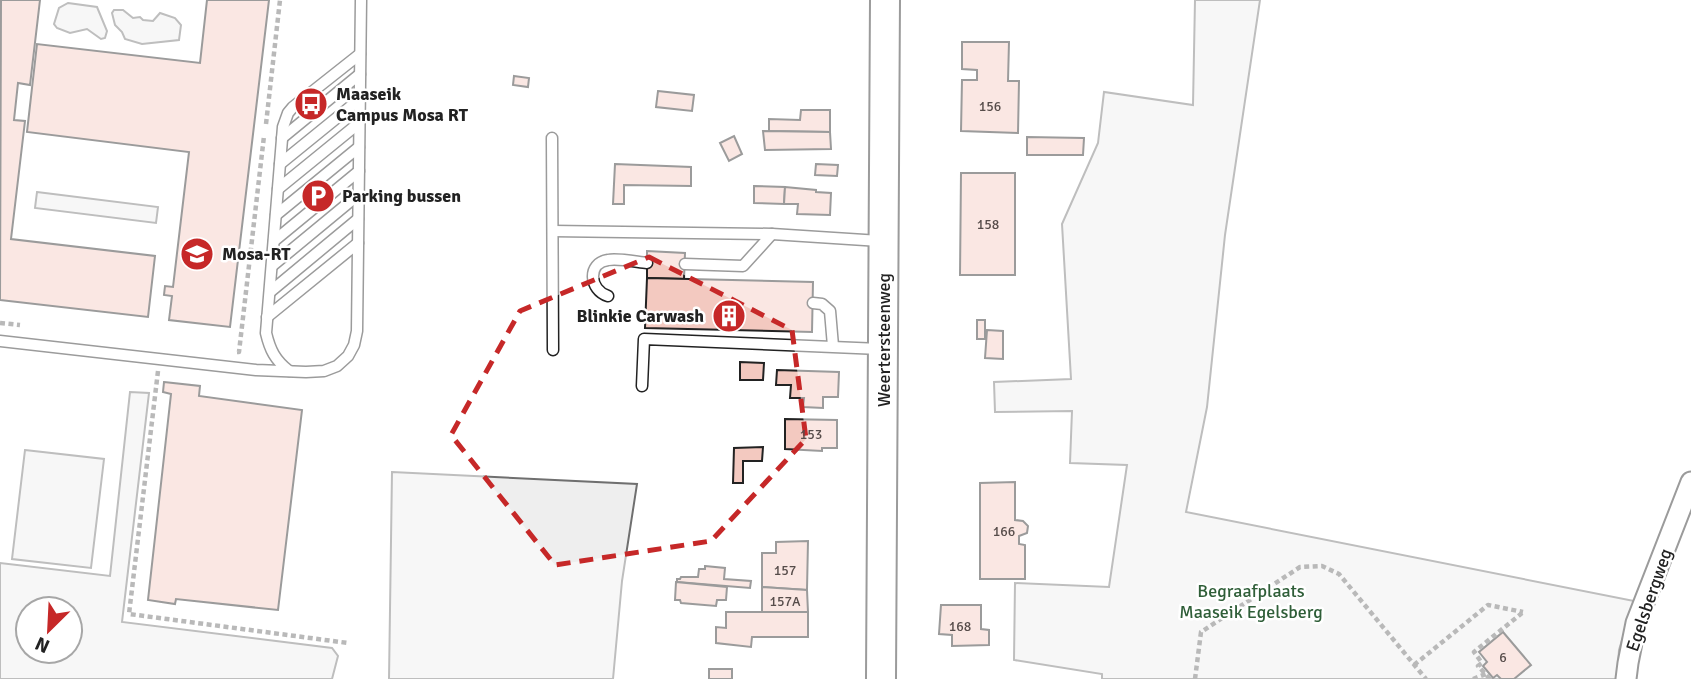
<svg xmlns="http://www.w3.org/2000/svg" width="1691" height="679" viewBox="0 0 1691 679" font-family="Signika,sans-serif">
	<rect width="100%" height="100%" fill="#fff"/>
	<g fill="#eee" stroke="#6f6f6f" stroke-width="2" fill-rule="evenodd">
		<path d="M1195,0H1260L1225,235L1207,407L1186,512L1634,601L1619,650L1617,679H1102V674L1014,660L1015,583L1109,587L1127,465L1070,463L1072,411L995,412L994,382L1071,379L1062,224L1098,143L1104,92L1193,105Z"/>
		<path d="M68,3L97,7L107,31L105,38L101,39L87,29L70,33L57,28L54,24L59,8Z"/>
		<path d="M114,10H123L133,18L140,17L143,20L153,21L160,13L175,18L181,25L179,40L142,44L125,39L122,32L115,25L112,13Z"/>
		<path d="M37,192L158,207L156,223L35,208Z"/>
		<path d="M130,392L149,393L122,622L332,648L338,656L332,679H0V563L110,576ZM28,609H70V651H28Z"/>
		<path d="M25,450L104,459L91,568L12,559Z"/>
		<path d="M392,472L637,484L622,581L613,679H389Z"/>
	</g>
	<g fill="#f3c9c0" stroke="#222" stroke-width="2">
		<path d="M1,0H40L30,85L18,83L14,120L25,121L11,239L155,256L148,317L0,300Z"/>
		<path d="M207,0H269L230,327L169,320L172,296L164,295L165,286L173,287L189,152L27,132L37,44L200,63Z"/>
		<path d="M962,42H1009L1008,81H1019L1018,133L961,131L962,80H977V70L962,69Z"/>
		<path d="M514,76L529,78L528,87L513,85Z"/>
		<path d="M658,91L694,95L692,111L656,107Z"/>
		<path d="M801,110H830V132L769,131V119L800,120Z"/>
		<path d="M763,131L830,132L831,149L765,150Z"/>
		<path d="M734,136L742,154L729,161L720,143Z"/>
		<path d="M1027,137L1084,138L1083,155H1027Z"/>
		<path d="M615,164L691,167V186L624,185V204H613Z"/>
		<path d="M816,164L838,165L837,176L815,175Z"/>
		<path d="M961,173H1015V275H960Z"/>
		<path d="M754,186L785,187L784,204L754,203Z"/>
		<path d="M785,187L816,190V192L831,193L830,215L797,214L798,204H784Z"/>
		<path d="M647,251L685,253L684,279L647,278Z"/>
		<path d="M647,278L813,282L812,332L645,328Z"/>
		<rect x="977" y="320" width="8" height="19"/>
		<path d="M987,330L1003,331V359L985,358Z"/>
		<path d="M740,362L764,363L763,380H740Z"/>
		<path d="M777,370L839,372L838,397H823V408L803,407L804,398H790L791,385H776Z"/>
		<path d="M164,382L200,386L199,396L302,410L278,610L176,599L175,604L148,600L171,394L163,392Z"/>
		<path d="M785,419L837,420V448H822V451L785,449Z"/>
		<path d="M763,447L762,461H743V483H733L734,448Z"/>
		<path d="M1015,482V520L1023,521L1028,526L1027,533L1019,536V544L1025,545V579H980V483Z"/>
		<path d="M808,541L807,590L762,587V553H776V542Z"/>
		<path d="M705,566L725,568L724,579L751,581L750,588L677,582V579H680L681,577H698L699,569H705Z"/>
		<path d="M676,582L727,587L726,600H717L716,606L681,603L680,600H675Z"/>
		<path d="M762,587L807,590L808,612H762Z"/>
		<path d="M941,605H981V629L989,630V645L952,646V635L939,634Z"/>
		<path d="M726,612H808V637H752L751,647L716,643V627L726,628Z"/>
		<path d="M1503,632L1531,665L1514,679H1501L1497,675L1493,678L1483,666L1487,662L1479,652Z"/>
		<rect x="709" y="669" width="23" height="10"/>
	</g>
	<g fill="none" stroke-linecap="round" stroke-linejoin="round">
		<defs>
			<g id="service">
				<path d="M282,138L360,74"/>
				<path d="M552,138L553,350"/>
				<path d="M280,164L360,99"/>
				<path d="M278,189L359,123"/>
				<path d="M276,215L359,147"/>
				<path d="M553,231L772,234L880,241"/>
				<path d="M274,241L359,171"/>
				<path d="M685,264L743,266L772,234"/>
				<path d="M272,266L358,195"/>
				<path d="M270,292L358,219"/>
				<path d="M608,296C589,290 587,263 608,260C618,258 637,262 647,263"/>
				<path d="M813,303L822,304L830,311L833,346"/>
				<path d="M267,317L358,243"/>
				<path d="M0,341L256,370L306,372L324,371L337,366L348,356L354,345L357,331L361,0"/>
				<path d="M289,371C275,360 270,350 266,333L283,127L288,113L293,107L360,54"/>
				<path d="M642,386L644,339L880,349"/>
			</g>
			<path id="minor" d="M1626,679L1628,663L1636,623L1691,482"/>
			<path id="secondary" d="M881,679L885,0"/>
		</defs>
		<use href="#service" stroke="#222" stroke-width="13"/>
		<use href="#minor" stroke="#222" stroke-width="23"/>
		<use href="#secondary" stroke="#222" stroke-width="32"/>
		<g stroke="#646464" stroke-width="4.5" stroke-dasharray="5 3.5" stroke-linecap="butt">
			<path d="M266,124L280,0"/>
			<path d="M0,323L20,325"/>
			<path d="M237,352H239L264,136"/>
			<path d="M158,371L129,614L348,643"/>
			<path d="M1414,665L1488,605L1523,612"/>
			<path d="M1195,679L1201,632L1300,567L1322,566L1339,574L1426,679"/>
			<path d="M1473,679L1486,674"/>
			<path d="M1490,679L1478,666L1482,663L1474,652L1522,613"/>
		</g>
		<use href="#service" stroke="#fff" stroke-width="10"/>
		<use href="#minor" stroke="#fff" stroke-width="19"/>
		<use href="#secondary" stroke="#fff" stroke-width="28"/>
	</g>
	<path d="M0 0H1691V679H0ZM649,257L792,330L806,439L711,541L555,565L451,435L520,311Z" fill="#fff" fill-opacity=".55" fill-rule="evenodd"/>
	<path fill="none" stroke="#c62828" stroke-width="5" stroke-dasharray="14 9" stroke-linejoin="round" d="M649,257L792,330L806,439L711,541L555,565L451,435L520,311Z"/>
	<defs>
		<symbol id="bus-disc" viewBox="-11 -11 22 22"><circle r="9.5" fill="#c62828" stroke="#fff"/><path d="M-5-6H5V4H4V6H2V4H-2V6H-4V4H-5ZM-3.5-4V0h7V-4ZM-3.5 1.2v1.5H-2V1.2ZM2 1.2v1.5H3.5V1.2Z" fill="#fff"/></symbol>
		<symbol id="parking-disc" viewBox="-11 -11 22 22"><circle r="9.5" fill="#c62828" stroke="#fff"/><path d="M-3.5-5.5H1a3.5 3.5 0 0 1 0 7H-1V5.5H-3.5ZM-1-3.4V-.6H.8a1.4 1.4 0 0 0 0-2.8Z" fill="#fff"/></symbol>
		<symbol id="school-disc" viewBox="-11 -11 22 22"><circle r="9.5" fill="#c62828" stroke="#fff"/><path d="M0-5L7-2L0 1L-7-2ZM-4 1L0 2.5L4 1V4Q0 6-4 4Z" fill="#fff"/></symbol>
		<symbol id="building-disc" viewBox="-11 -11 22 22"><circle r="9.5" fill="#c62828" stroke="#fff"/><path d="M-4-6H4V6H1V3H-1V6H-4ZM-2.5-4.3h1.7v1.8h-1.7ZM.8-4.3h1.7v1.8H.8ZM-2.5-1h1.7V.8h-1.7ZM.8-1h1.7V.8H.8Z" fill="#fff"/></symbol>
	</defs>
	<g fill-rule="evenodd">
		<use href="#bus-disc" x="292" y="85" width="38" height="38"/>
		<use href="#parking-disc" x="299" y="177" width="38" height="38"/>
		<use href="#school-disc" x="178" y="235" width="38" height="38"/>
		<use href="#building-disc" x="710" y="297" width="38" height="38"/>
	</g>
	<g text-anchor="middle" stroke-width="5" stroke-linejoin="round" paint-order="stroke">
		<g font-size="14" fill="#564c4a">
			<text x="990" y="111">156</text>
			<text x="988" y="229">158</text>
			<text x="811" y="439">153</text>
			<text x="1004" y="536">166</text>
			<text x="785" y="575">157</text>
			<text x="785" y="606">157A</text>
			<text x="960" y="631">168</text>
			<text x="1503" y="662">6</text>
		</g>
		<g font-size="18" font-weight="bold" fill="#222" stroke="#fff" text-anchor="start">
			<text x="336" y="100">Maaseik<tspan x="336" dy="21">Campus Mosa RT</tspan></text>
			<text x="342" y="202">Parking bussen</text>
			<text x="222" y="260">Mosa-RT</text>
			<text x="704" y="322" text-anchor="end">Blinkie Carwash</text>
		</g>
		<g font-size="18" fill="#222" stroke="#fff">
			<text transform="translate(884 340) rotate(-90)" y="6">Weertersteenweg</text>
			<text transform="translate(1649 600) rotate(-71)" y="6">Egelsbergweg</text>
		</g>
		<g font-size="18" fill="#2f5e38" stroke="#fff">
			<text x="1251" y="597">Begraafplaats<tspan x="1251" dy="21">Maaseik Egelsberg</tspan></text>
		</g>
	</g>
	<g transform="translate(49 630) rotate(204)"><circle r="33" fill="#ffffff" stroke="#a7a7a7" stroke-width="2"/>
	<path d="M0-5L12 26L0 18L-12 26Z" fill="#c62828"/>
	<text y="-10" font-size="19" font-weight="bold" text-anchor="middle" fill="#222222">N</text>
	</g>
</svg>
